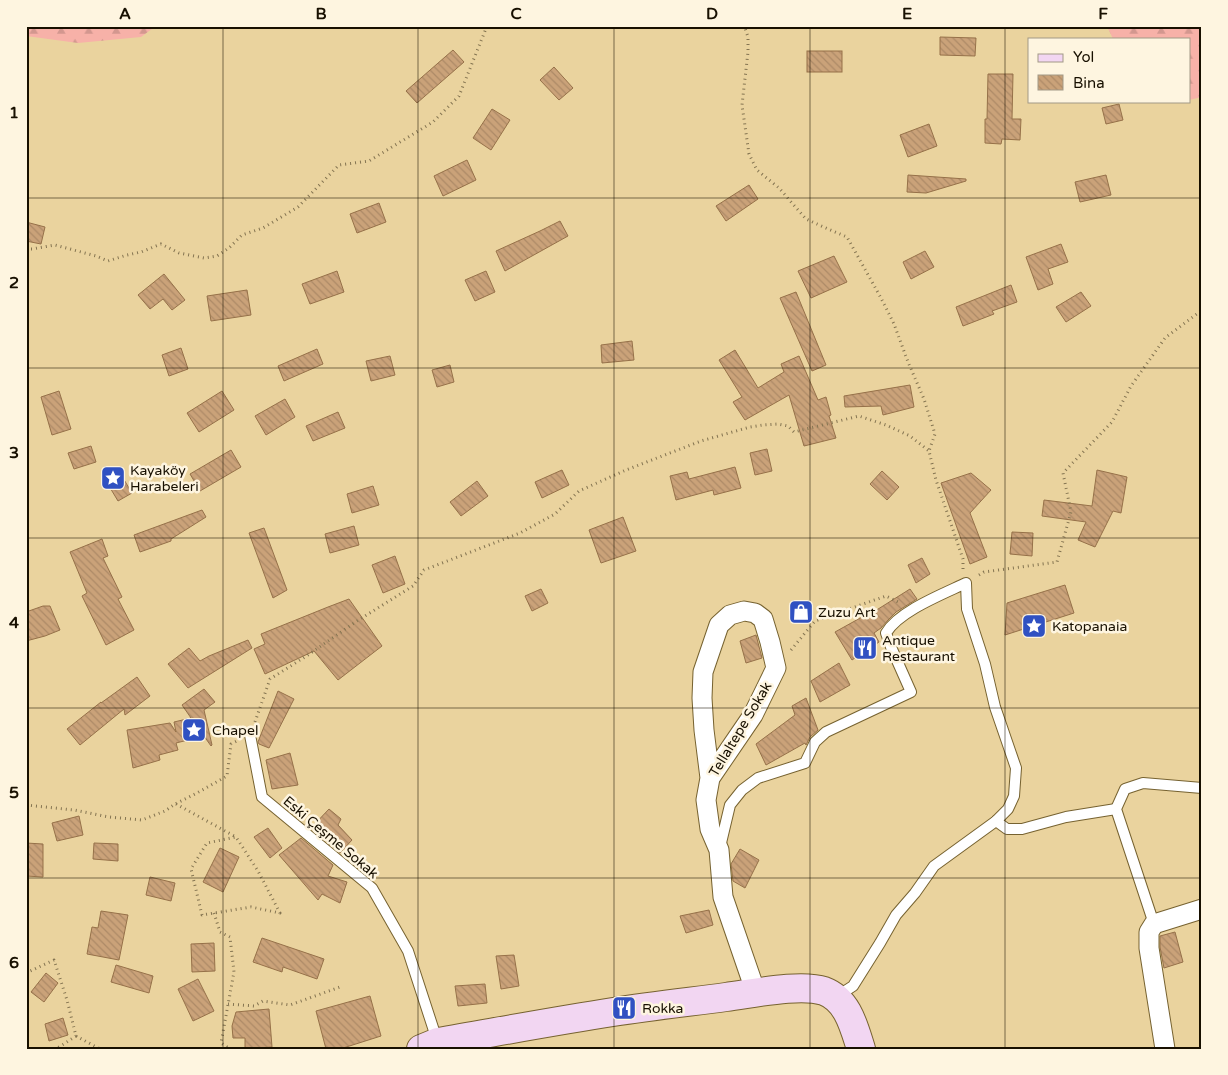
<svg xmlns="http://www.w3.org/2000/svg" width="1228" height="1075" viewBox="0 0 1228 1075" font-family="'Varela Round',sans-serif">
	<defs>
		<pattern id="forest-firs" width="22" height="20" patternUnits="userSpaceOnUse" patternTransform="scale(1.25)"><rect width="22" height="20" fill="#f7b1a8"/><path d="M5 1l3.5 6h-7zM16 11l3.5 6h-7z" fill="#d3978f"/></pattern>
		<pattern id="building-back-hatch" width="6" height="6" patternUnits="userSpaceOnUse" patternTransform="scale(1.25)"><rect width="6" height="6" fill="#caa279"/><path d="M-1 5l2 2M0 0l6 6M5-1l2 2" fill="none" stroke="#ad8a67"/></pattern>
	</defs>
	<rect width="100%" height="100%" fill="#ead39e"/>
	<g fill="url(#forest-firs)">
		<path d="M26,26H156L141,37L78,43L26,36Z"/>
		<path d="M1107,26H1202V97L1189,100V39H1113Z"/>
	</g>
	<g fill="url(#building-back-hatch)" stroke="#967149">
		<path d="M940,37L976,38L975,56L940,55Z"/>
		<path d="M453,50L464,62L417,103L406,91Z"/>
		<rect x="807" y="51" width="35" height="21"/>
		<path d="M554,67L573,88L559,100L540,80Z"/>
		<path d="M988,74H1013L1012,119H1021L1020,140L1002,139L1001,144L985,143V119H987Z"/>
		<path d="M1119,104L1123,120L1106,124L1102,108Z"/>
		<path d="M492,109L510,120L491,150L473,138Z"/>
		<path d="M929,124L937,146L908,157L900,135Z"/>
		<path d="M467,160L476,180L443,196L434,176Z"/>
		<path d="M908,175L966,179V181L926,193L907,192Z"/>
		<path d="M1106,175L1111,195L1080,202L1075,182Z"/>
		<path d="M749,185L758,199L726,221L716,206Z"/>
		<path d="M379,203L386,222L357,233L350,214Z"/>
		<path d="M560,221L568,236L505,271L496,251L540,231Z"/>
		<path d="M26,222L45,227L41,244L26,241Z"/>
		<path d="M1061,244L1068,262L1048,269L1053,284L1038,290L1026,257Z"/>
		<path d="M925,251L934,267L911,279L903,262Z"/>
		<path d="M834,256L847,282L811,298L798,271Z"/>
		<path d="M337,271L344,292L310,304L302,284Z"/>
		<path d="M486,271L495,292L475,301L465,280Z"/>
		<path d="M164,274L185,300L172,310L163,299L150,309L138,295Z"/>
		<path d="M1011,285L1017,302L992,311L994,314L963,326L956,307Z"/>
		<path d="M247,290L251,315L211,321L207,296Z"/>
		<path d="M796,292L826,365L812,371L780,298Z"/>
		<path d="M1081,292L1091,306L1066,322L1056,307Z"/>
		<path d="M632,341L634,360L602,363L601,345Z"/>
		<path d="M181,348L188,369L169,376L162,355Z"/>
		<path d="M317,349L323,364L284,381L278,366Z"/>
		<path d="M735,350L758,388L784,372L781,364L799,356L818,400L826,397L831,415L829,416L836,438L804,446L789,395L745,420L733,402L742,397L719,360Z"/>
		<path d="M390,356L395,375L371,381L366,361Z"/>
		<path d="M450,365L454,382L437,387L432,370Z"/>
		<path d="M910,385L914,407L883,415L881,406L845,407L844,396Z"/>
		<path d="M59,391L71,429L52,435L41,397Z"/>
		<path d="M222,391L234,410L199,432L187,413Z"/>
		<path d="M285,399L295,417L266,435L255,416Z"/>
		<path d="M338,412L345,428L313,441L306,426Z"/>
		<path d="M91,446L96,462L74,469L68,453Z"/>
		<path d="M767,449L772,471L755,475L750,453Z"/>
		<path d="M231,450L241,467L200,491L190,474Z"/>
		<path d="M735,467L741,488L714,495L713,490L676,500L670,476L687,472L689,479Z"/>
		<path d="M562,470L569,485L542,498L535,482Z"/>
		<path d="M1097,470L1127,477L1121,513L1113,511L1095,547L1078,540L1086,522L1042,516L1044,500L1092,506Z"/>
		<path d="M882,471L899,487L887,500L870,484Z"/>
		<path d="M971,473L991,490L970,513L987,557L970,564L941,483Z"/>
		<path d="M123,478L132,493L118,501L109,486Z"/>
		<path d="M477,481L488,496L461,516L450,502Z"/>
		<path d="M373,486L379,505L352,513L347,494Z"/>
		<path d="M202,510L206,517L171,539V541L140,552L134,535Z"/>
		<path d="M623,517L636,551L601,563L589,530Z"/>
		<path d="M354,526L359,545L330,553L325,534Z"/>
		<path d="M264,528L287,590L273,598L249,533Z"/>
		<path d="M1012,532L1033,533L1032,556L1010,554Z"/>
		<path d="M102,539L108,556L103,558L122,597L118,599L134,630L106,645L82,596L87,593L70,552Z"/>
		<path d="M395,556L405,584L383,593L372,565Z"/>
		<path d="M922,558L930,574L916,583L908,565Z"/>
		<path d="M1065,585L1074,613L1005,635L1007,603Z"/>
		<path d="M541,589L548,603L532,611L525,596Z"/>
		<path d="M910,589L917,599L896,612L888,620L881,628L874,633L879,642L852,660L835,632L862,617L875,611Z"/>
		<path d="M349,599L382,646L338,680L314,651L265,674L254,649L265,644L261,634L328,607Z"/>
		<path d="M43,606H50L60,630L45,636L26,641V612Z"/>
		<path d="M756,635L762,658L746,663L740,641Z"/>
		<path d="M248,640L252,648L188,688L168,664L189,648L200,661L209,656Z"/>
		<path d="M839,663L850,685L820,702L811,681Z"/>
		<path d="M137,677L150,696L125,715L124,709L80,745L67,729L101,702V703Z"/>
		<path d="M204,689L215,702L204,710L212,745L211,746L204,736L176,743L178,750L159,755L160,760L133,768L127,730L170,723L176,732L174,722L191,718L182,705Z"/>
		<path d="M278,691L294,699L269,748L259,744L258,742Z"/>
		<path d="M806,698L818,730L810,737L806,745L805,743L766,765L756,744L795,715L792,706Z"/>
		<path d="M290,753L298,785L272,789L266,760Z"/>
		<path d="M329,809L341,819L338,825L352,840L340,853L311,828Z"/>
		<path d="M79,816L83,835L57,841L52,823Z"/>
		<path d="M268,828L282,848L270,858L254,837Z"/>
		<path d="M301,838L333,865L328,876L347,882L340,903L322,894L318,900L279,855Z"/>
		<path d="M26,843L43,844V877L26,876Z"/>
		<path d="M94,843L118,844V861L93,859Z"/>
		<path d="M220,848L239,857L223,892L203,882Z"/>
		<path d="M740,849L759,860L745,888L733,881L731,864Z"/>
		<path d="M150,877L175,883L171,901L146,895Z"/>
		<path d="M709,910L713,925L686,933L680,916Z"/>
		<path d="M101,911L128,915L119,960L87,954L92,927L98,928Z"/>
		<path d="M1175,932L1183,962L1164,968L1160,947V936Z"/>
		<path d="M262,938L324,959L317,979L283,967L282,972L253,962Z"/>
		<path d="M214,943L215,971L192,972L191,944Z"/>
		<path d="M514,955L519,986L501,989L496,956Z"/>
		<path d="M116,965L153,976L149,993L111,982Z"/>
		<path d="M46,973L58,983L44,1002L31,992Z"/>
		<path d="M198,979L214,1011L193,1021L178,989Z"/>
		<path d="M485,984L487,1003L458,1006L455,986Z"/>
		<path d="M370,996L381,1036L340,1049H326L316,1011Z"/>
		<path d="M269,1009L272,1047L245,1049V1038H233L232,1026L236,1012Z"/>
		<path d="M63,1018L68,1035L49,1041L45,1024Z"/>
	</g>
	<g fill="none" stroke-linecap="round" stroke-linejoin="round">
		<defs>
			<g id="lane">
				<path d="M250,735L262,797L372,888L408,951L437,1040"/>
				<path d="M996,821L1007,829H1022L1066,817L1116,809"/>
				<path d="M720,847L730,805L742,790L758,778L805,763L815,742L826,732L911,692L891,647L886,633C899,611 943,594 966,583L967,609L985,664L995,707L1016,768L1014,796L1008,809L996,821L934,866L915,893L896,915L880,943L853,986L836,997"/>
				<path d="M1154,924L1116,809L1125,789L1143,783L1202,788"/>
			</g>
			<g id="street">
				<path d="M710,778L704,730L702,698L703,672L719,625L730,615L744,611L755,613L763,619L770,642L776,668L753,715L710,778L706,800L710,829L719,850L723,897L756,993"/>
				<path d="M1165,1049L1149,948V932L1154,924L1202,909"/>
			</g>
			<path id="secondary" d="M421,1049L438,1042C496,1032 555,1021 613,1012C651,1006 688,1002 726,997C751,994 800,983 824,991C848,1000 854,1027 861,1049"/>
		</defs>
		<use href="#lane" stroke="#766230" stroke-width="12"/>
		<use href="#street" stroke="#766230" stroke-width="21"/>
		<use href="#secondary" stroke="#766230" stroke-width="30"/>
		<g stroke="#847451" stroke-width="3" stroke-dasharray="1 4" stroke-linecap="butt">
			<path d="M742,26L745,28L748,37V52L742,105L749,154L757,170L779,188L806,219L828,229L847,237L881,298L894,324L908,362L924,399L935,434L929,451L936,480L963,559V570"/>
			<path d="M26,249H32L55,245L96,256L108,261L127,255L141,252L161,244L179,253L204,258L217,256L229,248L242,235L263,228L298,207L339,165L369,161L433,122L459,96L487,26"/>
			<path d="M979,575L984,572L1057,562L1071,512L1063,473L1112,422L1131,386L1165,338L1202,310"/>
			<path d="M791,650L815,621L886,596L898,602"/>
			<path d="M255,722L270,679L308,655L357,621L413,586L424,570L520,533L555,514L579,491L626,470L701,441L750,427L763,425L778,424L788,426L794,432L859,416L886,425L910,436L929,451"/>
			<path d="M176,804L236,837L207,843L191,869L202,915L251,907L280,913L258,871L236,837"/>
			<path d="M26,805L74,810L109,817L142,820L165,811L175,804L197,793L227,776L231,744L237,741"/>
			<path d="M214,913L220,932L230,937L234,972L221,1043L230,1049"/>
			<path d="M26,973L54,960L67,1000L76,1036L56,1049"/>
			<path d="M228,1004L254,1006L263,1001L290,1005L340,987"/>
			<path d="M76,1036L100,1049"/>
		</g>
		<use href="#lane" stroke="#fff" stroke-width="10"/>
		<use href="#street" stroke="#fff" stroke-width="19"/>
		<use href="#secondary" stroke="#f2d6f2" stroke-width="28"/>
	</g>
	<path fill="none" stroke="#181000" stroke-width="1" stroke-opacity="0.55" d="M223,26V1049M418,26V1049M614,26V1049M810,26V1049M1005,26V1049M26,198H1202M26,368H1202M26,538H1202M26,708H1202M26,878H1202"/>
	<defs>
		<symbol id="sight-square" viewBox="-11 -11 22 22"><rect x="-9" y="-9" width="18" height="18" rx="4" fill="#3051c2" stroke="#fef5e0"/><path d="M0-6L1.8-2.2L6-1.7L2.9 1.2L3.7 5.4L0 3.3L-3.7 5.4L-2.9 1.2L-6-1.7L-1.8-2.2Z" fill="#fff"/></symbol>
		<symbol id="shop-square" viewBox="-11 -11 22 22"><rect x="-9" y="-9" width="18" height="18" rx="4" fill="#3051c2" stroke="#fef5e0"/><path d="M-5-2.5h2.3a2.7 3.5 0 0 1 5.4 0H5L5.5 6h-11ZM-1.5-2.5h3a1.5 2.3 0 0 0-3 0Z" fill="#fff"/></symbol>
		<symbol id="restaurant-square" viewBox="-11 -11 22 22"><rect x="-9" y="-9" width="18" height="18" rx="4" fill="#3051c2" stroke="#fef5e0"/><path d="M-5-6h1v4h1v-4h1v4h1v-4h1v5L-1.5 .5V6h-2V.5L-5-1ZM5-6V6H3V1.5H1.5Q1.5-4 5-6Z" fill="#fff"/></symbol>
	</defs>
	<g fill-rule="evenodd">
		<use href="#sight-square" x="99" y="464" width="28" height="28"/>
		<use href="#shop-square" x="787" y="598" width="28" height="28"/>
		<use href="#sight-square" x="1020" y="612" width="28" height="28"/>
		<use href="#restaurant-square" x="851" y="634" width="28" height="28"/>
		<use href="#sight-square" x="180" y="716" width="28" height="28"/>
		<use href="#restaurant-square" x="610" y="994" width="28" height="28"/>
	</g>
	<g text-anchor="middle" stroke-width="5" stroke-linejoin="round" paint-order="stroke">
		<g font-size="14" fill="#181000" stroke="#fef5e0" text-anchor="start">
			<text x="130" y="475">Kayaköy<tspan x="130" dy="16">Harabeleri</tspan></text>
			<text x="818" y="617">Zuzu Art</text>
			<text x="1052" y="631">Katopanaia</text>
			<text x="882" y="645">Antique<tspan x="882" dy="16">Restaurant</tspan></text>
			<text x="212" y="735">Chapel</text>
			<text x="642" y="1013">Rokka</text>
		</g>
		<g font-size="14" fill="#181000" stroke="#fef5e0">
			<text transform="translate(740 729) rotate(-59)" y="5">Tellaltepe Sokak</text>
			<text transform="translate(331 837) rotate(40)" y="5">Eski Çeşme Sokak</text>
		</g>
	</g>
	<rect width="1228" height="1075" fill="none" stroke="#fef5e0" stroke-width="55"/>
	<rect x="1028" y="38" width="162" height="65" fill="#fef5e0" stroke="#a29986"/>
	<rect x="1038" y="54" width="25" height="8" fill="#f2d6f2" stroke="#a29986"/>
	<text x="1073" y="62" font-size="15" fill="#181000">Yol</text>
	<rect x="1038" y="75" width="25" height="15" fill="url(#building-back-hatch)" stroke="#a29986"/>
	<text x="1073" y="88" font-size="15" fill="#181000">Bina</text>
	<rect x="28" y="28" width="1172" height="1020" fill="none" stroke="#181000" stroke-width="2"/>
	<g font-size="16" text-anchor="middle" font-weight="bold" fill="#181000">
		<text x="125" y="19">A</text>
		<text x="321" y="19">B</text>
		<text x="516" y="19">C</text>
		<text x="712" y="19">D</text>
		<text x="907" y="19">E</text>
		<text x="1103" y="19">F</text>
		<text x="14" y="118">1</text>
		<text x="14" y="288">2</text>
		<text x="14" y="458">3</text>
		<text x="14" y="628">4</text>
		<text x="14" y="798">5</text>
		<text x="14" y="968">6</text>
	</g>
</svg>
